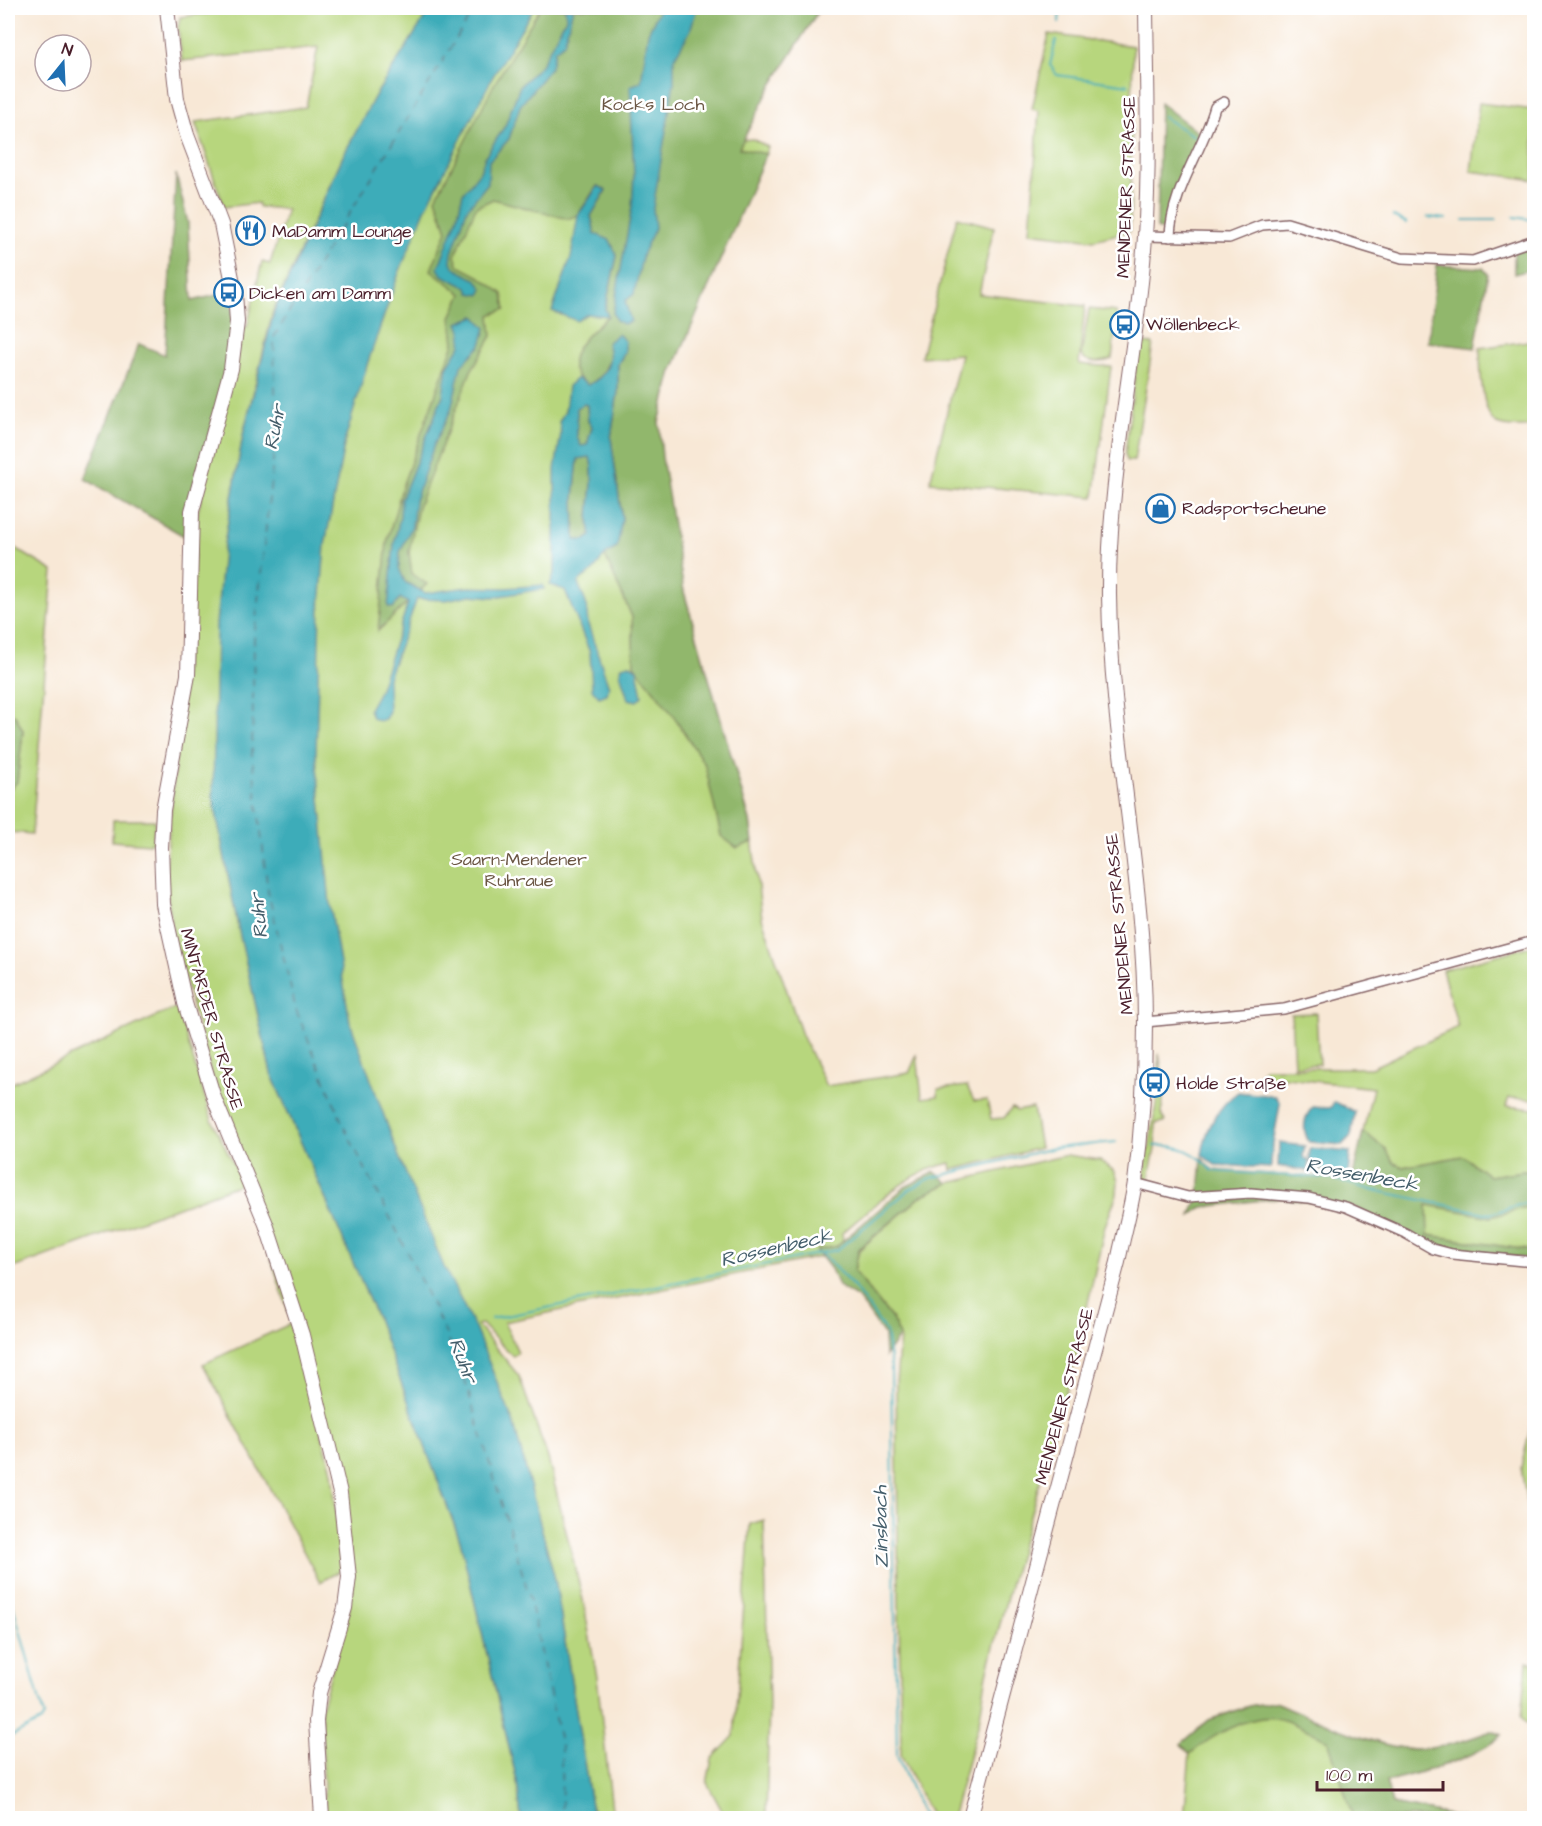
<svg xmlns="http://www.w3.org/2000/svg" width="1542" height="1826" viewBox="0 0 1542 1826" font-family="'Architects Daughter',sans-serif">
	<rect width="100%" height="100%" fill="#fff"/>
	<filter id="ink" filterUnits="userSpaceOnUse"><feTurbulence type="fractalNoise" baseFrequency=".0167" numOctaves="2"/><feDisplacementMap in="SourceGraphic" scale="12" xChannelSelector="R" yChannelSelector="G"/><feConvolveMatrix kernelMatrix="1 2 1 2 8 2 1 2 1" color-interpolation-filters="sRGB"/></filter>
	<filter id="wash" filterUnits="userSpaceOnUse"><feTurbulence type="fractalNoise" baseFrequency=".008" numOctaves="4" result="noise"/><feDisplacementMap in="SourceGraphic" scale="24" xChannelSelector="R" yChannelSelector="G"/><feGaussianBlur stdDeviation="1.35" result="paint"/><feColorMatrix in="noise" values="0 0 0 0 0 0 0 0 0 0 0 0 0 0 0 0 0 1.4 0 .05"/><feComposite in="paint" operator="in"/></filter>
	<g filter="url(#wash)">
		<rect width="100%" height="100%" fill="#f8e8d6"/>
		<g fill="#b7d67d" stroke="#807a54" stroke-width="1.5">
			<path d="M249,8H820L770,88L741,140L753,139L768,147L671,374L659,422L661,457L684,592L750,822L762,918L802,1035L826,1086L909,1073L917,1055L922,1098L938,1096V1089L967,1086L974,1101L987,1100L991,1119L1004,1118L1012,1108L1017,1111L1033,1108L1040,1148L952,1170L951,1163C908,1170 875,1206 842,1233L844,1249L839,1253L504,1322L518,1352L513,1356C501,1346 492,1334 482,1324L477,1325L519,1376L548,1458L583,1600L597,1677L613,1818H593L555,1579L431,1334L264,743L394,66L343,156L273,311L243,435L223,550L213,797L238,927L271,1073L377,1318L460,1540L517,1781L521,1818H325L321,1708L349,1610L339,1465L218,1098L173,938L165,876L198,511L239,326L247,327L262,262L270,264L287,209L259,207L258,203L224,207L195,122L306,107L318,47L182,61L178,27L180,17Z"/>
			<path d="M1049,34L1133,46L1130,231L1094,240L1030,232L1039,111L1032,109Z"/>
			<path d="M1479,103L1534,110V180L1471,171Z"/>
			<path d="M957,217L994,227L979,294L1085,306L1079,364L1111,367L1094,497L930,482L961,354L921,357Z"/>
			<path d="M1089,309L1117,312L1112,359C1103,363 1086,364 1081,355Z"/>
			<path d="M1534,340V427C1523,426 1507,429 1497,424C1481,416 1480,364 1480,348Z"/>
			<path d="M1139,343L1153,344L1134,461H1127L1125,454Z"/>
			<path d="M8,544L53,571L32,834L8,832V791L17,782L23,731L15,715L8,712Z"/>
			<path d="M113,820H155L153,841L149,844L112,841Z"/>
			<path d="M1534,945V1099L1509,1098L1506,1106L1534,1109V1173L1524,1171L1489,1176L1463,1156L1403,1167L1393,1162L1386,1149L1363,1132L1373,1088L1260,1075L1264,1068H1371L1458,1027L1442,970Z"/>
			<path d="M177,1007L212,1120L243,1183L8,1270V1085Z"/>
			<path d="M1316,1013L1319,1064L1294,1066L1291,1014Z"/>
			<path d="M1159,1054L1164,1083L1162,1113L1165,1122L1156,1123L1155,1149L1148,1183L1144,1179L1159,1086Z"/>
			<path d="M1067,1155L1100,1160L1114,1171L1118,1180L1117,1194L1105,1226L1076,1357L1012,1578L987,1674L979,1722L952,1818H932L901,1755L896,1382L900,1337L892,1319L854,1271L859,1250L923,1195L949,1183Z"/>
			<path d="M1427,1204L1491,1217L1534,1205V1251L1427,1235Z"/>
			<path d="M292,1323L332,1471L342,1570L320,1582L203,1364Z"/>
			<path d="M1534,1412V1515L1529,1516L1521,1468Z"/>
			<path d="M764,1520L769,1705L766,1818H726L707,1783L712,1759L734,1736L750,1524Z"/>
			<path d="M1527,1662L1534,1664V1722L1526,1723L1522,1717Z"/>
			<path d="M1274,1702C1314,1717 1379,1751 1420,1749C1445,1748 1469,1739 1492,1731L1502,1735C1469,1763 1426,1770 1386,1782L1392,1804L1464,1818H1184L1190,1754L1181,1744L1209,1720L1249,1706Z"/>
		</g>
		<g fill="#91b76c" stroke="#6e6b4c" stroke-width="1.5">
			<path d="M540,8H820L770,88L739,148L766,154L671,374L659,422L662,457L684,592L750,821L753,842L737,848L721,836L705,765L673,715L634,665L632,617L604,554L622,519L611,438L618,391V364L625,352L611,354C607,368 602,378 588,385C552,363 588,333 608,316L605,309L617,256L595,235L591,216L606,190L597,186L578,215L568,219L493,199L476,207L455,256L459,266L480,277L503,294L506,309L490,315L492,336L471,371L418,507L409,552L412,574L427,584L378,631L387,542L403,484L454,343L451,317L462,294L431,270L447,231L436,198L493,86Z"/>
			<path d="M1160,103L1203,136L1171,207L1164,231L1157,228Z"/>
			<path d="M176,174L188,223L192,301L221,294L231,300C243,349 210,428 196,477C191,496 188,517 184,536L85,479L139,344L165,355Z"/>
			<path d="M1534,246V269L1514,274V250Z"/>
			<path d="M1437,265L1483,268L1488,274L1475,348L1428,342Z"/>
			<path d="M583,404L587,405L588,421L592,427L587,446H581L577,437V408Z"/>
			<path d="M590,456C597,483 585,510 591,536L586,540H575L574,497L578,459Z"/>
			<path d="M8,712L15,715L23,731L17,782L8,791L12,733Z"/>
			<path d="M1363,1132L1386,1149L1393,1162L1403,1167L1463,1156L1489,1176L1524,1171L1534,1173V1205L1491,1217L1427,1205L1428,1235L1534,1251V1259L1451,1252L1434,1247L1355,1208L1280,1198L1203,1207L1191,1216L1199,1194L1202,1158L1213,1170L1352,1180Z"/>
			<path d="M935,1172L949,1183L923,1195L859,1249L854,1271L892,1319L900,1336L885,1356L884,1335L858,1298L838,1286L831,1269L816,1250L837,1246L905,1187Z"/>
			<path d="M1274,1702C1314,1717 1379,1751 1420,1749C1445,1748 1469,1739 1492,1731L1502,1735C1469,1763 1426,1769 1386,1782L1392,1804L1464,1818H1353L1328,1740C1312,1733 1293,1721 1276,1718C1248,1714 1210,1737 1190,1754L1181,1744L1209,1720L1249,1706Z"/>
		</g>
		<g fill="#3dacb9" stroke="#446672" stroke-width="1.5" fill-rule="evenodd">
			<path d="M431,8H534L492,78L425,210L399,273L368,362L345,440L325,545L320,608L316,755L330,904L350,1022L398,1154L444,1267L474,1326L513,1421L555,1579L593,1818H521L517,1781L460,1540L377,1318L271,1073L238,927L213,797L216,624L223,550L243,435L274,311L343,156L375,96Z"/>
			<path d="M565,8H573L564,43L555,50L551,67L520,106L509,139L489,161L488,183L467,209L452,253L451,262L456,269L477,280L483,289L480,295L470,293L468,288L442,275L438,268L457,219L463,193L480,172L486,155L505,126L520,86L541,65L566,18Z"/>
			<path d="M660,8H697L690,31L674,59V83L653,208L655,228L643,253L634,294L625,301L631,322L623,324L616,320L613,313L632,207L634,175L630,86L641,82L648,33Z"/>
			<path d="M598,186L606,190L591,216L595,234L610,240L617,256L605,309L608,316L587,314L577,321L552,311L571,257L578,215Z"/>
			<path d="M475,316L486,328L481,345L461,366L451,410L434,445L415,501L412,526L400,552L399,568L405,582L425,593L468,587L505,588L543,585L544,589L493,597L471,595L446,600L417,599L388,678L389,711L385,719L379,721L372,718L369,709L379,691L408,603L400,598L393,608L388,607L394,544L400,517L401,500L443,395L447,367L461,345L462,333L458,323Z"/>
			<path d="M618,334L625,341V352L618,364V391L611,438L622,519L617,548C597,557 602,565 589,574C584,578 582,577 578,583L586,603L588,624L609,687L607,694L599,697L592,689L590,653L565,590L550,585L555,571V469L561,433L559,422L565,411L568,386L577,378L588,385C606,377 614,361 607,343ZM583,404L587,405L588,421L592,427L587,445L581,446L577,437V408ZM590,457C597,483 585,510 591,536L586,540H575L574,497L578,459Z"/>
			<path d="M629,664L637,669L642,696L637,701L628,699L620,673L622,666Z"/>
			<path d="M1238,1092L1275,1096L1280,1103C1277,1126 1271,1145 1271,1168L1215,1165L1202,1155C1205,1130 1218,1106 1238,1092Z"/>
			<path d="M1335,1102L1355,1112L1351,1136L1342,1145L1309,1142C1302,1130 1303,1117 1313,1107L1330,1108Z"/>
			<path d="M1279,1143L1305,1146L1303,1157L1309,1161L1308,1171L1278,1166Z"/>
			<path d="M1310,1148L1350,1152L1348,1175L1314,1168L1309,1157Z"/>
		</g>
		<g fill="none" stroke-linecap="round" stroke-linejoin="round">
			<g stroke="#3dacb9" stroke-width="2">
				<path d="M1059,23L1060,8"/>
				<path d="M1056,40L1050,65L1057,75L1129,85"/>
				<path d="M1163,117L1197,138"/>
				<path d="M1393,216L1407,223"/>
				<path d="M1428,217L1446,219"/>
				<path d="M1514,217L1534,220"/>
				<path d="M1464,220H1497"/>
				<path d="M1154,1146C1180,1144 1196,1152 1213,1171L1330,1178L1368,1189L1490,1214L1534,1200"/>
				<path d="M822,1254L854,1287L886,1332L891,1368L897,1756L924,1818"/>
				<path d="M491,1319L837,1250L910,1189L931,1178L1054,1148L1116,1142"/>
				<path d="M8,1588L44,1716L41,1721L8,1738"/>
			</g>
			<path stroke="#445e6b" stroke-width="1.5" stroke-dasharray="8 6" stroke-linecap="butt" d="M475,8L274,337L276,433L254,639L252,756L268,892L296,1010L345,1129L403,1243L460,1364L529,1595L561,1747L562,1818"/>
		</g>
	</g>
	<g filter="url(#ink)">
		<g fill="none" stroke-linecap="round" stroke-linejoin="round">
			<defs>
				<g id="minor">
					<path d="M1146,236L1229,238L1262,225L1287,223L1402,258L1473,261L1534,240"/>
					<path d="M1170,237C1171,191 1203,150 1215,107L1224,102"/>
					<path d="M1145,1022L1284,1009L1534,941"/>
					<path d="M1135,1183L1188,1197L1251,1193L1309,1198L1346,1207L1405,1233L1433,1249L1452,1254L1534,1262"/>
				</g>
				<g id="secondary">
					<path d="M167,8L177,99L187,135L221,224L235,293L237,322L231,369L192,511L188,675L163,810L161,847L163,904L185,1003L214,1098L266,1224L302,1335L340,1493L349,1577L345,1608L319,1693L316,1721L322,1818"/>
					<path d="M970,1818L1118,1262C1123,1236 1131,1209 1135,1182C1142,1130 1145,1076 1145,1024C1145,880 1111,739 1109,595C1108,487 1131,380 1142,273C1151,185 1147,96 1146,8"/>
				</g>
			</defs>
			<use href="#minor" stroke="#876567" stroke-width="12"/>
			<use href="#secondary" stroke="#876567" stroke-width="16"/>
			<use href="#minor" stroke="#fff" stroke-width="9"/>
			<use href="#secondary" stroke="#fff" stroke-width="14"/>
		</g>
	</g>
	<defs>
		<symbol id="restaurant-ring" viewBox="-11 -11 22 22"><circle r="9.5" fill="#fff" stroke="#1f6fb2" stroke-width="1.5"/><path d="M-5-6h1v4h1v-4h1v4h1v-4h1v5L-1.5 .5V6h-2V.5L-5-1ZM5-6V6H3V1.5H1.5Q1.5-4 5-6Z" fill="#1f6fb2"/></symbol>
		<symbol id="bus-ring" viewBox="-11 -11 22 22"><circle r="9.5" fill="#fff" stroke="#1f6fb2" stroke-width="1.5"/><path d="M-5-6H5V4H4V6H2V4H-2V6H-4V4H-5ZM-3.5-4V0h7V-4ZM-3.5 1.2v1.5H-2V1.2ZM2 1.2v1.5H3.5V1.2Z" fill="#1f6fb2"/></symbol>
		<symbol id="shop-ring" viewBox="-11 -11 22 22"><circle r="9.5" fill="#fff" stroke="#1f6fb2" stroke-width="1.5"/><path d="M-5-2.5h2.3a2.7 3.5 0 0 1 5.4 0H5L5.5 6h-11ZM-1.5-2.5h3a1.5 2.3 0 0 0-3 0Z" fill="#1f6fb2"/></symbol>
	</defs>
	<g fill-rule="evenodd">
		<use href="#restaurant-ring" x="234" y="214" width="33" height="33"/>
		<use href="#bus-ring" x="212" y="276" width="33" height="33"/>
		<use href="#bus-ring" x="1108" y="308" width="33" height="33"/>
		<use href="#shop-ring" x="1144" y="492" width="33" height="33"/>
		<use href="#bus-ring" x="1138" y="1066" width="33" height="33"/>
	</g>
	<g text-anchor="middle" stroke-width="5" stroke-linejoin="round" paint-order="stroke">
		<g font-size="18" fill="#6b5644" stroke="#fff">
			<text x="653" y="110">Kocks Loch</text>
			<text x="519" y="865">Saarn-Mendener<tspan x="519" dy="21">Ruhraue</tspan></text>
		</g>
		<g font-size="18" fill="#4a1f2b" stroke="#fff">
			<text transform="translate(1126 187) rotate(-88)" y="6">MENDENER STRASSE</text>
			<text transform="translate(1119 924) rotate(-95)" y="6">MENDENER STRASSE</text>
			<text transform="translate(212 1019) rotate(74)" y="6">MINTARDER STRASSE</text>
			<text transform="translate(1064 1396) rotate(-75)" y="6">MENDENER STRASSE</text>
		</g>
		<g font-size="18" fill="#4a1f2b" stroke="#fff" text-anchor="start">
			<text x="272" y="237">MaDamm Lounge</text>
			<text x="249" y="299">Dicken am Damm</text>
			<text x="1146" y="330">Wöllenbeck</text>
			<text x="1182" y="514">Radsportscheune</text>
			<text x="1176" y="1089">Holde Straße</text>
		</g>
		<g font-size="20" font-style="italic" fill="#445e6b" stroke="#fff">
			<text transform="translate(274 427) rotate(-79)" y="7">Ruhr</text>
			<text transform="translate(258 916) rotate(-96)" y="7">Ruhr</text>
			<text transform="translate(1362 1174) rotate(10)" y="7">Rossenbeck</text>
			<text transform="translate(776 1247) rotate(-13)" y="7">Rossenbeck</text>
			<text transform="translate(464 1360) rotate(69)" y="7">Ruhr</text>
			<text transform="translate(880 1527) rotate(-91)" y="7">Zinsbach</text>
		</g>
	</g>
	<rect width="1542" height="1826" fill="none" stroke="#fff" stroke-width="30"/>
	<g transform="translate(63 63) rotate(18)"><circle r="28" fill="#ffffff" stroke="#b7a5aa" stroke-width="1.5"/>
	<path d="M0-4.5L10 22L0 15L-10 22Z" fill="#1f6fb2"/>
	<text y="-9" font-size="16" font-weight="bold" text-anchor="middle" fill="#4a1f2b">N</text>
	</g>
	<path d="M1317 1781v9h126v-9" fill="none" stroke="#4a1f2b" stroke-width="3"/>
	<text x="1326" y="1781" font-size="18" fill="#4a1f2b" stroke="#ffffff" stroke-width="4.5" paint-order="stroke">100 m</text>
</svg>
